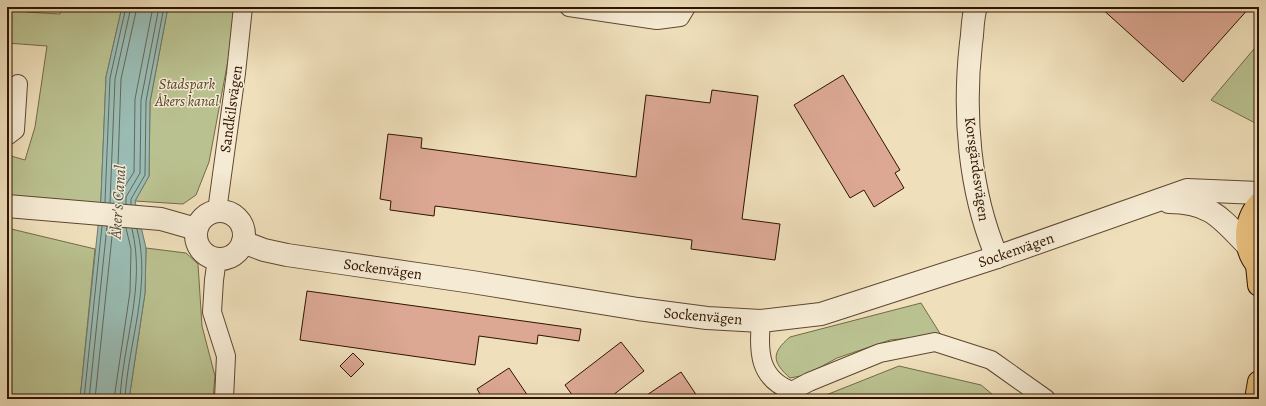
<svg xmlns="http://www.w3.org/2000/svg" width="1266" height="406" viewBox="0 0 1266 406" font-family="Alegreya,serif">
	<rect width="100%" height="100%" fill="#efdfbb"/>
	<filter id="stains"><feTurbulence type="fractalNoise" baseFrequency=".005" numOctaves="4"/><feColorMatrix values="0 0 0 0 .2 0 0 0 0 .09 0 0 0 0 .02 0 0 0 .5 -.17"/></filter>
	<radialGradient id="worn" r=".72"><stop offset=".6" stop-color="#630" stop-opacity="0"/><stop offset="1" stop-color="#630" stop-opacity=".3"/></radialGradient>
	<g fill="#bac190" stroke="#746a48">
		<path d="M7,7H26V12L60,14L61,7H122L106,77L101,198L98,225L7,213V175H9L11,156L25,160L35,127L47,46L7,43Z"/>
		<path d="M168,7H238L209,162L196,195L183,204L135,201L149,176L150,102Z"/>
		<path d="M1259,43V125L1211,100Z"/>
		<path d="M7,228L95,249L80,399H7Z"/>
		<path d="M146,248L186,253L198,264L202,326L215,376L213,399H129L145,293Z"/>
		<path d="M921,303L941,335L890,340L837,358L806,375L790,378C772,362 771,353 790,337Z"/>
		<path d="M899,366L981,385L998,399H820L821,397Z"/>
	</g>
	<path fill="#9abcb4" stroke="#6f796c" d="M122,7H168L150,102L149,176L135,201L146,248L145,293L129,399H80L101,198L106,77Z"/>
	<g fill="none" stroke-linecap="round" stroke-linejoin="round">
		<g stroke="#64685a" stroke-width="1">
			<path d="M137,7L121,79L117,195L118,197L134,172L135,99L153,7"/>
			<path d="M105,202L110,78L126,7"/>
			<path d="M110,203L115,79L131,7"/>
			<path d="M126,204V197L140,173L141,100L159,7"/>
			<path d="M131,204V199L145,175L146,101L164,7"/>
			<path d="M84,399L102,226"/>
			<path d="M89,399L107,226"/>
			<path d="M95,399L113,227"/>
			<path d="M114,399L130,292L131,249L126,228"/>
			<path d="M120,399C123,342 146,286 132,229"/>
			<path d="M125,399C128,342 152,286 137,229"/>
		</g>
	</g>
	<g fill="#dca894" stroke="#2e1401">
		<path d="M1100,7H1250L1183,82Z"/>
		<path d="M843,75L900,170L895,173L904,188L874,207L864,190L850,198L794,105Z"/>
		<path d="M712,90L758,96L742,219L780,224L775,260L691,249L692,240L435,206L434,216L390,210L391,201L380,199L388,134L422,138L421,148L636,177L646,95L710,103Z"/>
		<path d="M307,291L581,329L579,341L538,335L537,344L479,336L475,365L300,340Z"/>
		<path d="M621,342L644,371L608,399H575L565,385Z"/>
		<path d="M353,353L364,364L351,377L340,366Z"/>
		<path d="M509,368L530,399H483L477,389Z"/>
		<path d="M681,372L699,399H641Z"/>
	</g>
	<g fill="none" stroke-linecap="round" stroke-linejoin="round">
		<defs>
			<g id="minor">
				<path d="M569,7L657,20L680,17L686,7"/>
				<path d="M7,136L15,130L18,84"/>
				<path d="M217,211L236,73L243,7"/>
				<path d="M217,259L214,280L212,312L226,356L224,399"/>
				<path d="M761,321C758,352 759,379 792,391L809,382L880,353L935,342L991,360L1046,399"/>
			</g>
			<g id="tertiary">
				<path d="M976,7C972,18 973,32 971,43C963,114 969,191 997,257"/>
				<path d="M1169,202C1210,202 1221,218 1247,245"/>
				<path d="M7,206L161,219L196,229"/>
				<circle cx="220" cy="235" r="24"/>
				<path d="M243,242L264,250L287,255L472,282L638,309L707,318L761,321L821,314L997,257L1187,190L1259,193"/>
			</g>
			<g id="primary">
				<path d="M1259,204C1244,221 1242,249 1259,267"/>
				<path d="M1257,265L1259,285"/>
				<path d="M1256,399L1259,382"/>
			</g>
		</defs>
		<use href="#minor" stroke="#5e4730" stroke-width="20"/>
		<use href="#tertiary" stroke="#5e4730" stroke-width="24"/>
		<use href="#primary" stroke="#2e1401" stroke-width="24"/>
		<use href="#minor" stroke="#f5ead3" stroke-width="18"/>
		<use href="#tertiary" stroke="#f5ead3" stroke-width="22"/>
		<use href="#primary" stroke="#e8c07e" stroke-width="22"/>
	</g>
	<g text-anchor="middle" stroke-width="3" stroke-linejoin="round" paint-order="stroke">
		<g font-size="15" font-style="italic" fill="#58482c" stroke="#f5ead3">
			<text x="187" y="89">Stadspark<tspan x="187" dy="17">Åkers kanal</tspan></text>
		</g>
		<g font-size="15" fill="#2e1401" stroke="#f5ead3">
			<text transform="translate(231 109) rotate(-82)" y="5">Sandkilsvägen</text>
			<text transform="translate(977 169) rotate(82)" y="5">Korsgärdesvägen</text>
			<text transform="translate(1016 250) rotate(-19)" y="5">Sockenvägen</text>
			<text transform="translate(383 269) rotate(8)" y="5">Sockenvägen</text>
			<text transform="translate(703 316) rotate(5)" y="5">Sockenvägen</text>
		</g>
		<g font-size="16" font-style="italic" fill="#544f40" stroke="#f5ead3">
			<text transform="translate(117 202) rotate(-86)" y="6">Åker's Canal</text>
		</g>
	</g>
	<rect width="1266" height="406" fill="none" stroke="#efdfbb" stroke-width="24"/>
	<rect x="8" y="8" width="1250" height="390" fill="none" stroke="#2e1401" stroke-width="2"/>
	<rect x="12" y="12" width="1242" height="382" fill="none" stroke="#2e1401"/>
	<rect width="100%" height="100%" filter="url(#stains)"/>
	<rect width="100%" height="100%" fill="url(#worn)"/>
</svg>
